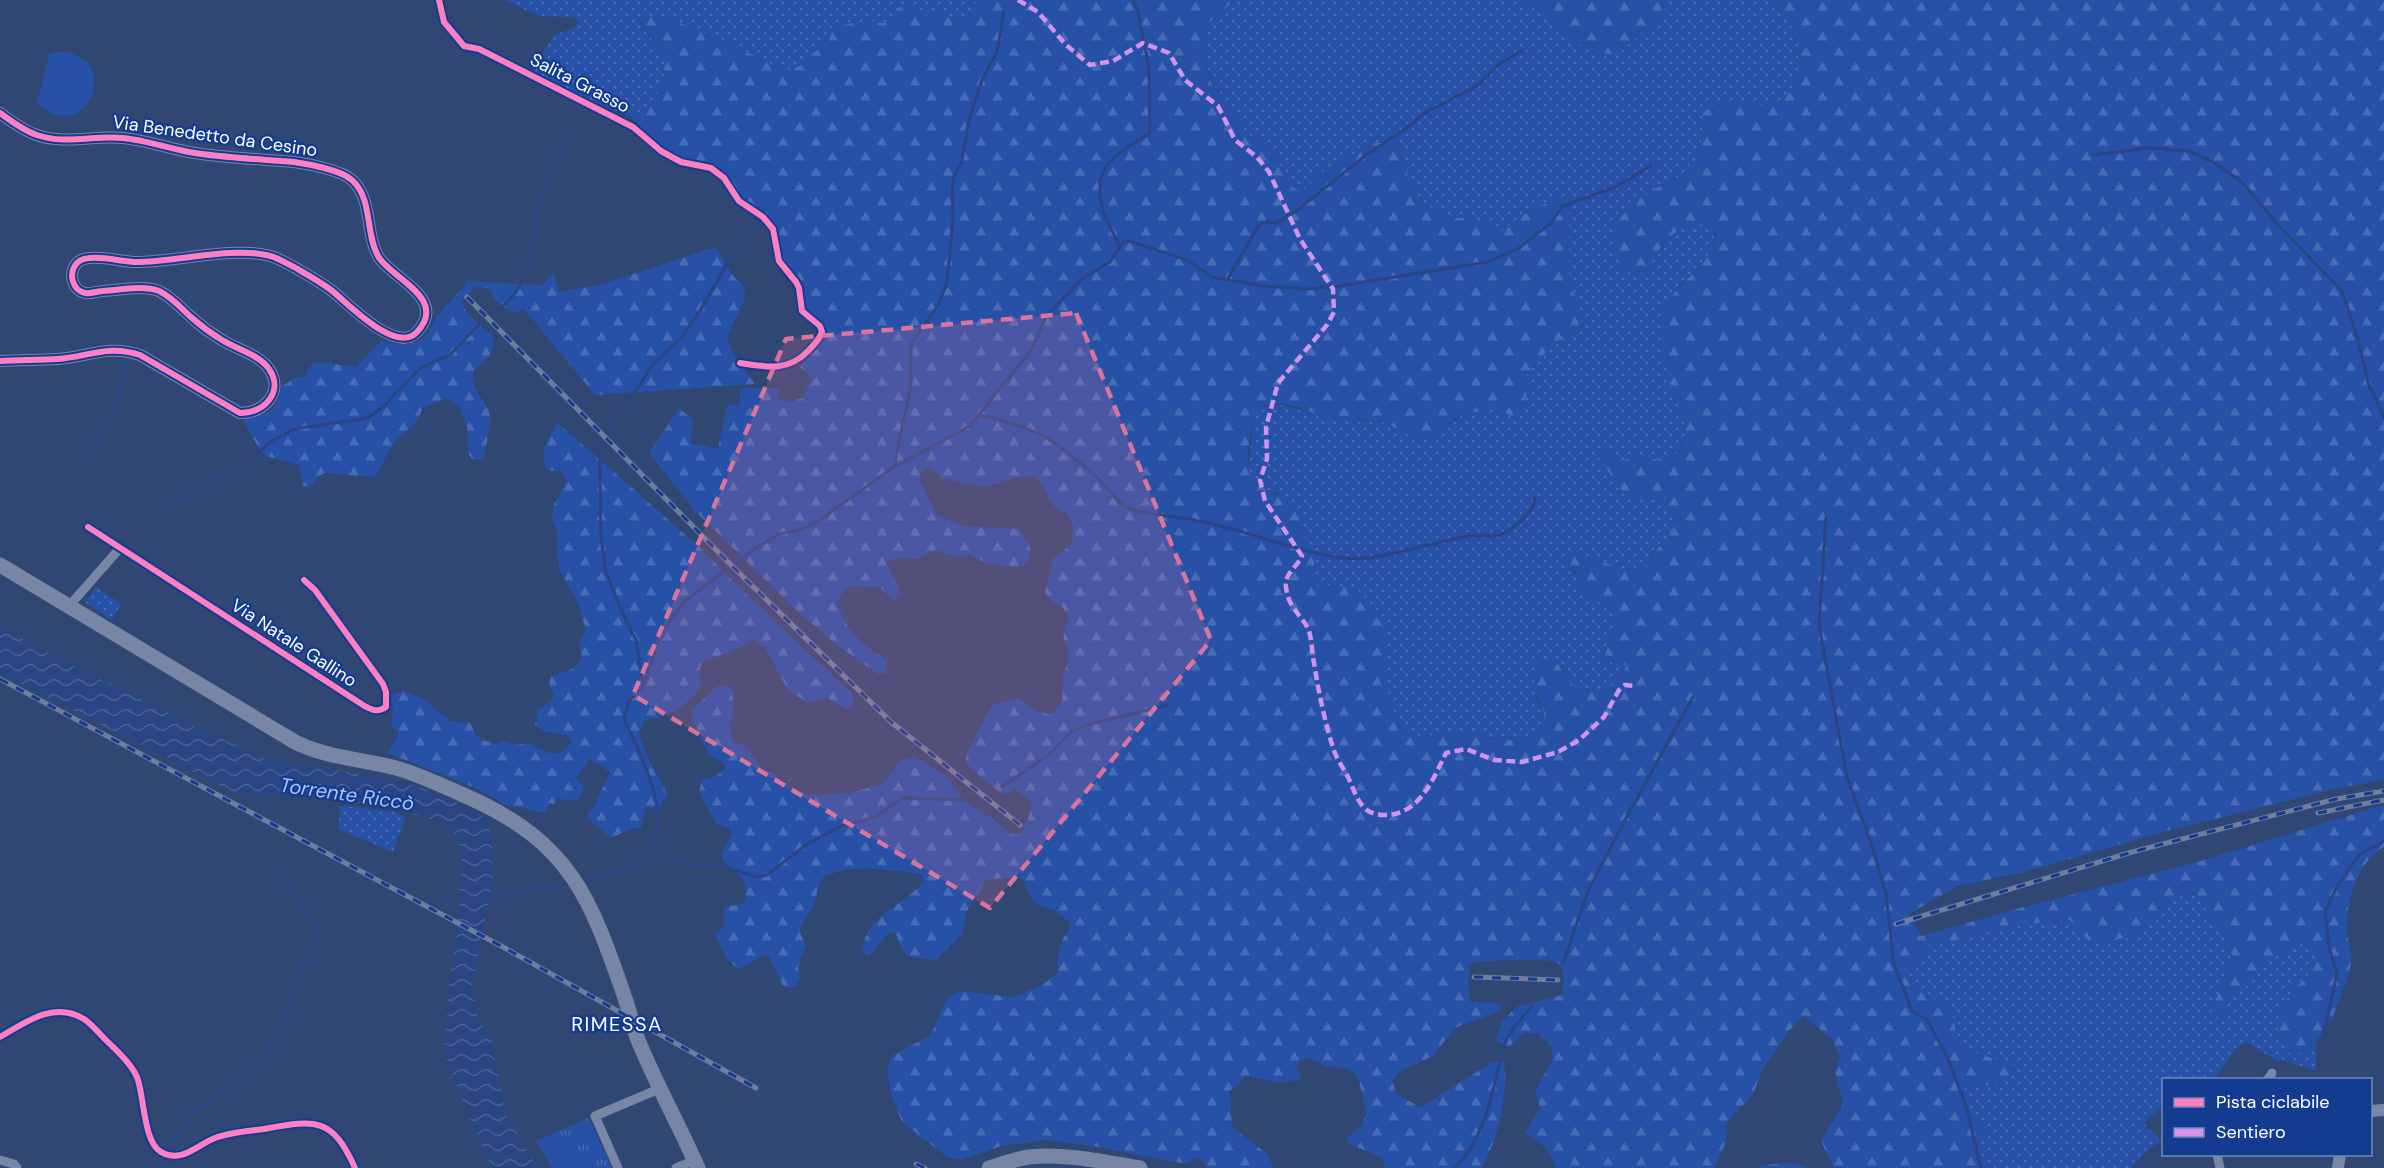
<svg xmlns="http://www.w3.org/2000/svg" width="2384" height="1168" viewBox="0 0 2384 1168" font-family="'DM Sans',sans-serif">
	<defs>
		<pattern id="grass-dots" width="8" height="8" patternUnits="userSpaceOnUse" patternTransform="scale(1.5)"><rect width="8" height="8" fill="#2651a7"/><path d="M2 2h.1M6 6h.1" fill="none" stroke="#476bb4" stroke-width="1.8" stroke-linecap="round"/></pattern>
		<pattern id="forest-firs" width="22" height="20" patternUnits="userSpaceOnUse" patternTransform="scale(1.5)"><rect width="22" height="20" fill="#2651a7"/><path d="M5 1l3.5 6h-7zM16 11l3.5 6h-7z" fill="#476bb4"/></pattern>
		<pattern id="park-tufts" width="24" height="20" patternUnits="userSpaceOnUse" patternTransform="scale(1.5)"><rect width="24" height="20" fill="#2651a7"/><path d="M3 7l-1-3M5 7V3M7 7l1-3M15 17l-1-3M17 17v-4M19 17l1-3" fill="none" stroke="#476bb4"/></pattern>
		<pattern id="water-waves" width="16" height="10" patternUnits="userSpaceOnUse" patternTransform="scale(1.5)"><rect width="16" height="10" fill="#2a4584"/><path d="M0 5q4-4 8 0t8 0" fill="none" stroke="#4a6196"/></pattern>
	</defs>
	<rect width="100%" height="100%" fill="#304673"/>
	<g fill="url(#grass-dots)">
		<path d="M504,0H985L976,2L965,21H958L945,13L891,19L885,23L871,21L832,30L829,41L809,56L800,66L785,71C756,57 666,8 638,18L664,59V78L658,86L656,102L631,117L531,75L553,36L575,27L579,21L572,17L539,16Z"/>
		<path d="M1235,0H1521L1553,20L1560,31L1665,13L1666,0H1771L1799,36L1798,71L1795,83L1782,101L1766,105L1714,104L1703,113L1701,143L1684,176L1673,179L1643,277C1661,247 1668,225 1707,224L1715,231C1716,257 1694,271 1677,288L1673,391L1683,412L1686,426L1685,438L1675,457L1663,461L1637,456L1622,461L1618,483L1621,491L1639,498L1661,499L1669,503L1676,516L1670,535L1653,552L1645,567L1626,569L1572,553V570L1580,576L1586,598L1607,604L1614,609C1616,628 1609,643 1603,661L1626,665C1622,681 1599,699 1581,693C1572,689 1566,674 1561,666L1535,695L1546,718V726L1531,735L1509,740L1491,738L1474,731H1462L1418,737L1392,710L1389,698L1335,585L1319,587L1314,574V561L1277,493L1264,490L1251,478L1248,470L1253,424L1256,413L1264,407L1283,405L1329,418L1383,422L1422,440L1433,437L1464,414L1477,413L1487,408L1496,407L1511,416L1528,387L1527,374C1534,367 1540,359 1546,351C1558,339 1575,334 1583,318L1569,280V205L1573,197C1541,200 1531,216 1505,228L1467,218H1445L1419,198L1408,177L1402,151L1395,142L1375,143L1317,175L1307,189L1298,190L1291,186L1272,151L1263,143L1246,133L1236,114L1212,83L1204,56L1207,24Z"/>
		<path d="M96,587L122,604L111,620L85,602Z"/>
		<path d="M340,806L392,811L406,817L393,852L338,829Z"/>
		<path d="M2187,893L2200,896L2211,921L2223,929L2232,955L2210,1019L2223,1015L2228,1002L2251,982L2270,960L2300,940L2312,947L2318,959L2304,981L2293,988L2301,1053L2316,1042V1071L2282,1060L2277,1061L2246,1042L2236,1048L2215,1079L2164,1080L2163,1105L2144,1124L2161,1141L2149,1149L2131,1168H1994L1973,1156L1978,1119L1960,1109L1958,1102L1965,1088L1994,1084L2014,1066L1967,1050L1956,1032L1950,1005L1912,989L1908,968L1917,958L1940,944L2027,924L2071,920L2089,941Z"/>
	</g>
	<g fill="url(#forest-firs)">
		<path d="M985,0H1235L1207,24L1204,56L1211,83L1236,114L1246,133L1263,143L1272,151L1291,186L1298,190L1307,189L1317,175L1375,143L1395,142L1402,151L1408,177L1419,198L1445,218H1467L1505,228L1536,207L1559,199L1574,196L1569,205V280L1583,318C1576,334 1558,339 1547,351C1540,359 1534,367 1527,374L1528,387L1522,413L1511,416C1495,406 1496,405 1478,412C1474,413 1469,412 1465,414C1450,418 1440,440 1423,440C1411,439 1397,427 1385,423C1369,418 1348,420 1331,418C1310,415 1286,397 1264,406C1251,412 1243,468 1252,479C1262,492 1281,495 1295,503L1314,561V574L1319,587L1335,585L1358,590L1378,611L1385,631L1389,698L1392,710L1418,737L1462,731H1474L1491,739L1509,740L1531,735L1546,726C1546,699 1523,691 1540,660L1552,658C1567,671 1570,693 1592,692C1600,692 1603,692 1609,686C1617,679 1624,676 1626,665L1603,661C1609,643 1616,628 1614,609C1603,600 1589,602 1579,593L1580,576L1565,560L1572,553L1626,569L1644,567C1655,548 1672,538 1676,516C1659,486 1649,506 1624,492C1620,490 1604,464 1599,458L1606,451L1622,461C1627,459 1633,456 1639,456C1653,457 1671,467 1680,450C1692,428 1680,411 1672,390C1666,372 1659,337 1662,318C1669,281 1716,269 1716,232L1707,224C1668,225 1661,247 1643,277C1624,271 1621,271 1616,251C1614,244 1612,234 1615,228C1624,205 1662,182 1684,176L1701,143L1703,113L1714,104L1766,105L1782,101L1795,83L1798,71L1799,36L1771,0H2384V780L2337,788L2163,832L2024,872L1958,886L1909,914L1921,936L2020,908L2201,861L2373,808L2384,806V847C2356,863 2345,903 2347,934C2348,943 2353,951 2351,962C2349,981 2338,1001 2332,1020L2324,1023L2321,1036L2301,1053H2288L2277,1027L2280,1014L2293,988L2304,981L2318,959L2312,947L2300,940L2270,960L2251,982L2228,1002L2223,1015L2209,1019L2232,955L2223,929L2211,921L2200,896L2187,893L2174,900L2130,938L2089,941L2070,920L2027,924L1940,944L1917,958L1908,968L1912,989L1950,1004L1956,1032L1967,1050L2014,1065L2012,1073L1994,1084L1965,1088L1958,1102L1960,1109L1978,1119L1985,1130L1974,1156L1994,1168H1834L1821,1141L1843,1104L1835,1071L1840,1056L1831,1038L1803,1016L1788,1032L1763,1068L1753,1095L1727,1122L1726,1142L1714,1168H1555L1556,1166L1546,1148L1525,1132L1540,1109L1535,1091L1552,1061V1047L1538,1033H1524L1509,1047L1496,1041L1502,1022L1516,1007L1562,995C1562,987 1565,974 1562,967C1556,954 1489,962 1474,962L1469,967V1001L1496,1003L1502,1006L1498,1012L1455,1028L1433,1056L1402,1070L1392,1081L1397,1095L1421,1107L1491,1063L1504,1061C1509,1090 1498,1144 1481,1168H1385L1382,1158L1350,1144L1347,1138L1362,1125L1366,1112L1358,1077L1347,1068L1326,1066L1306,1057L1296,1066L1301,1079L1281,1083L1246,1076L1230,1091L1232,1127L1266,1153L1274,1168H1207L1203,1161L1197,1158L1185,1164L1094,1146L1046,1140L1001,1146L961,1160L947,1157L902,1122L891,1095L887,1068L893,1055L930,1036L947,998L960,991L1014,997L1044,984L1058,972C1057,962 1057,951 1062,941C1065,933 1071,931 1071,923L1054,910L1034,903L1021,878L1014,877L986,880L966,913L962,934L936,960C908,956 906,962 896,934L889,933L869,956L862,952C866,913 902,908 923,882L922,875C903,870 836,862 822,879C816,887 817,900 812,909C801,927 795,925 806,945L798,966L800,979L796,986L789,988L783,986L768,955C756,955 750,968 738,969L728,960L715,935L725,925L723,912L726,906L740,905L745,901C749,878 738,874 722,860V853L732,834L729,828L716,823L699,792L702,779L715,777L726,768L722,762L709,756L692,717V710L717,686H730C735,698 735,716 729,727L733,742L746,746L760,767L773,773L783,783L808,795L849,793L883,784L901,761L914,756L947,777L964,801L993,819L1009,833L1017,835C1026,828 1032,811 1031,800L1013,788L1009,793L1002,794L969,767L966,761V754L992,705L1019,698L1036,711L1051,715C1068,698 1060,698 1063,677C1064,671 1068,665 1068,659C1069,639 1057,642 1069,618L1062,606L1055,604L1045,593C1046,581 1052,573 1052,559L1070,546L1073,540V526L1066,513L1054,506L1036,476L1013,478L986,487L943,479L933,469L925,468L920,473V481L936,514L962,526L1018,529C1029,541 1036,552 1024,566L1009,567L996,563L988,564L969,554L957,557L937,550L918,558L891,559L886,563L899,588L900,595L895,601L879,587L851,586L845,589L837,601C845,631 862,644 886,660V674H878L836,644L798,612L696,512L649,453L679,408L692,419L691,444L710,446L711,448L718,449L728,404L739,406L741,388H779L777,398L789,402L803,398L812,378L800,367L826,334L807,312L783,262L777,233L735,191L696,162L675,155L650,136L631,117L656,102L658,86L664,78V59L638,17C669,9 754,56 785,71L800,66L809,56L829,41L832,30C846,21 869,21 885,23L891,19L899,7L945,13L958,21H965L976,2Z"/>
		<path d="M1521,0H1666L1665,13L1616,55L1603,53L1578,44L1560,31L1553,20Z"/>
		<path d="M715,247L734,277L745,287L744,301L728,334V341L734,355L755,384L595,395L524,309L513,313L496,301L489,289L476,286L462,301C466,316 482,326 493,336C494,367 476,358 473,375C470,392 489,401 490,417C490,430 486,445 484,458C460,467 471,437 466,424C464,417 460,414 460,406L448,398L422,408C419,425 405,430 395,442C387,452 382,466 375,477L325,473L319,476L310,487L303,486L299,465L266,456L261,452L242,418C267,414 277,414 281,387L295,378L305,376L312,364L319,362L356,367L381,341C399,346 417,348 429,331C432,327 434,322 436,318C446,305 458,294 468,281L542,285L554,273L559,292L602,284Z"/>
		<path d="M558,423L696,544L782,629L852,693L854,699L852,707L846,709L828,698L808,702L789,692L765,648L754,640L728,653L702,661L699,674L701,687C685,707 670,716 645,720L639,733C645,757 657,773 668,795L657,809L645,807L641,828L631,829L611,838L586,817L596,803L610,772L590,759L576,779L585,787L578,800L556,799L555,804L548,803L546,813L505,805L476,788L388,753L399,733L391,725L393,710L391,696L404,690L410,694L423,698L449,721L470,723L476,735L482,740L496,744L503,741L516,745L530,743C545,753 559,761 572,741L567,735L545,732L535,724L538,710L550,702L554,696L549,683L552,675C565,673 575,670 582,658L579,643L586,630L578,603L559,569L557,532L552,519L554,504L565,485L566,478L562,472L548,470C537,454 549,437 558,423Z"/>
		<path d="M1791,1163L1809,1168H1759L1763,1165Z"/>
	</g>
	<path fill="url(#park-tufts)" d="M589,1118L612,1168H552L536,1141Z"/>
	<g fill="#2651a7">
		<path d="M61,51C126,60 84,148 37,103L49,54Z"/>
		<path d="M558,1134L576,1168H554L540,1143Z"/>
	</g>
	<path fill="url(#water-waves)" d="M0,626L57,658L261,758L392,779L444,796L487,818L492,844L493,880L472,985L477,1017L491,1040L506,1115L538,1168H492L469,1117L444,1052L449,987L458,919L462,870L459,839L434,820L395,809L321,797L235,793L0,673Z"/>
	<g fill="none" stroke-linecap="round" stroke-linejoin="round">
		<g stroke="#2a4584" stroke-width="3">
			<path d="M2094,155L2149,148L2189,151L2213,162L2242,182L2278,225L2342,291L2358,339L2368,383L2384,417"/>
			<path d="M1120,248C1116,236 1108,225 1104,213C1089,166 1116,155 1150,133L1149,68L1138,12L1133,0"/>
			<path d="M1227,280L1259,225L1266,222L1276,223L1295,212L1366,155L1404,130L1425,113L1477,86L1498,65L1521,51"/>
			<path d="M496,311C538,283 528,240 542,199C548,180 558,161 566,143"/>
			<path d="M980,415C1002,420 1025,426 1045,437C1058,444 1083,465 1095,475C1105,484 1113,497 1123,505C1138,515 1176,516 1194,520C1244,529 1292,551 1343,558C1380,562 1427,543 1464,537C1474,535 1481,535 1490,536C1507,538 1534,513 1535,498"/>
			<path d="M611,429L612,416L628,403L653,364L681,338L701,309L735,250L746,241L761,224"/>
			<path d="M605,441L600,449V480L601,538L606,572L623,614L636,640L643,685"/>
			<path d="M91,451L119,403L127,363"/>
			<path d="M894,467L911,385V344L939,304L947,282L953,219L952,187L954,177L962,160L968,124L982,80L997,52L1004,12"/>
			<path d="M168,509L192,490L242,466L272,441L294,429L368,418L385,405L420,368L450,355L484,319"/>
			<path d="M1826,518L1819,625L1847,777L1871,843L1886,894L1894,964L1912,1011L1927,1020L1947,1056L1966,1106L1981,1168"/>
			<path d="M1002,787L1050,754L1070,733L1086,725L1168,705"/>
			<path d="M650,847L690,865L721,866L757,877L767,875L806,845L841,826L876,817L902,798L976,800"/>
			<path d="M582,881C598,878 617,876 631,867C686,835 642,760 624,719L629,701L643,687L661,633L685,601L752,551L779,534L803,529L818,521L894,467L970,426L1004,383L1029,354L1047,315L1082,279L1110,262L1123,242L1129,241L1187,260L1212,277L1262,286L1308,289L1340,286L1487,262L1519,248L1551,223L1563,206L1616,187L1652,165"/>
			<path d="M487,898L569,884"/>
			<path d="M1563,963L1588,891L1625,820L1693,697"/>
			<path d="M2321,1047L2337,973L2329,947L2325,912L2337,886L2359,855L2384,841"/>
			<path d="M163,1168L171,1143L194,1112L217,1098L261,1062L280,1031L295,993L303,966L312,960L320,934L280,873"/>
			<path d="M1455,1168C1488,1135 1492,1087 1505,1044C1509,1031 1523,1017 1532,1006"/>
		</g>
		<g stroke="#7787a6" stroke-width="9">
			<path d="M439,0L444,22L464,46L479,49L633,127L661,151L681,162L711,168L724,178L739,201L763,217L773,229L779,261L796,282L799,288L802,311L820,326L822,332C819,340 814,345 808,351C788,372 766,367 740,363"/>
			<path d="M88,527L363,705C372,710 377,713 386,707V692L383,684L315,590L304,580"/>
			<path d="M70,605L120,548"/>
			<path d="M0,1037C26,1022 54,1001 84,1019C93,1025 102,1037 110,1044C120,1054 134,1067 138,1080C144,1098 144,1143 161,1152C181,1164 197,1145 215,1138C230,1132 249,1131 264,1129C315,1120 332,1116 355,1168"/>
			<path d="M2267,1080L2272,1073"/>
			<path d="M2217,1154L2220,1168"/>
			<path d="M0,1160L14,1164L17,1168"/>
			<path d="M618,1168L595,1116L659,1089"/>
			<path d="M676,1168L694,1160"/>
		</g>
		<g stroke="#7787a6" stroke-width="12">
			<path d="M0,113C11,121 24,131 37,135C65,145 94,135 123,138C145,140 167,148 189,152C223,158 259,159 294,162C308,164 341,170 352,180C373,199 365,233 378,256C390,278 449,298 417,332C396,355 348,303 331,290C319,281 306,274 294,267C286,263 275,256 266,255C231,247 175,262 136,262C121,262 87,252 77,263C68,273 72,290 85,293C91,294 98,291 103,291C120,290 143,285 159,291C172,297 182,309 192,318C201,326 212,334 222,340C236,349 260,355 269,369C285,392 263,414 240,413L140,355C108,344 88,357 57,359C38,360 19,360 0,361"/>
			<path d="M2370,1111L2384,1110"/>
			<path d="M2338,1168L2340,1154"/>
		</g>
		<g stroke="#7786a5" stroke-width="15">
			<path d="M0,565L295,742C327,758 362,759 396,768C421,775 445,787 468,797C573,844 591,900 626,1001C630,1014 633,1027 638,1040C656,1084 679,1125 698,1168"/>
			<path d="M989,1168C1002,1164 1015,1159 1029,1157C1066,1153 1104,1162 1140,1168"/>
		</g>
		<defs>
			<g id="rail">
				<path d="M467,297L727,561L891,722L1020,825"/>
				<path d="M0,679L503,947L756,1088"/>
				<path d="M2318,813L2384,800"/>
				<path d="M1896,924L2132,852L2336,799L2384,791"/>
				<path d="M1474,977L1558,980"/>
				<path d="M916,1164L925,1168"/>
			</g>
		</defs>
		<use href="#rail" stroke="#6e7e9e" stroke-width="5"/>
		<use href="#rail" stroke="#133b90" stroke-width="3" stroke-dasharray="9" stroke-linecap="butt"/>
		<path stroke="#d193ec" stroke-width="4.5" stroke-dasharray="9 4.5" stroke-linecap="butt" d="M1018,0L1038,12L1065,44L1090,65L1113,61L1143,43L1169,53L1185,80L1218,106L1235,140L1257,157L1269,172L1300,239L1333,289L1334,312L1327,325L1278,383L1266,427L1267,459L1260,480L1265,501L1302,556C1297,567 1284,574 1286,587C1288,609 1304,617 1309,631C1312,641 1312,653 1314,663C1318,689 1326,729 1335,753C1338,761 1344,769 1348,777C1357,796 1360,816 1386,815C1420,814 1433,779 1446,753L1466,749L1494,760L1522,762L1558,752L1579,740L1604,717L1619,690L1625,685L1634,686"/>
		<defs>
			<g id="cycleway">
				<path d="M439,0L444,22L464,46L479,49L633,127L661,151L681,162L711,168L724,178L739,201L763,217L773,229L779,261L796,282L799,288L802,311L820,326L822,332C819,340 814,345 808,351C788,372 766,367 740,363"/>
				<path d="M0,113C11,121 24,131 37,135C65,145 94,135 123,138C145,140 167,148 189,152C223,158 259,159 294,162C308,164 341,170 352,180C373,199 365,233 378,256C390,278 449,298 417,332C396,355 348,303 331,290C319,281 306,274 294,267C286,263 275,256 266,255C231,247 175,262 136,262C121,262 87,252 77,263C68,273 72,290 85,293C91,294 98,291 103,291C120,290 143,285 159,291C172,297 182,309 192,318C201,326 212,334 222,340C236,349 260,355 269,369C285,392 263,414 240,413L140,355C108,344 88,357 57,359C38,360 19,360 0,361"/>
				<path d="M88,527L363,705C372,710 377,713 386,707V692L383,684L315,590L304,580"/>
				<path d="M0,1037C26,1022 54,1001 84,1019C93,1025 102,1037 110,1044C120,1054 134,1067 138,1080C144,1098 144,1143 161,1152C181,1164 197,1145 215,1138C230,1132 249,1131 264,1129C315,1120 332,1116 355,1168"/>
			</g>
		</defs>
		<use href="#cycleway" stroke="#133b90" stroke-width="10"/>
		<use href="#cycleway" stroke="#ff80c0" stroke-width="6"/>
	</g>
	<path fill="#da749d" fill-opacity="0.2" stroke="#da749d" stroke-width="4.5" stroke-dasharray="12 8" stroke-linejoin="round" d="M1076,313L1211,640L990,908L633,695L786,339Z"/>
	<g text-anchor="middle" stroke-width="4.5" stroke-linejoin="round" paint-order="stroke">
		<g font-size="18" fill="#fff" stroke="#133b90">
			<text transform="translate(580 83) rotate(27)" y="6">Salita Grasso</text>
			<text transform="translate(215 136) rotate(8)" y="6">Via Benedetto da Cesino</text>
			<text transform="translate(294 643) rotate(33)" y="6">Via Natale Gallino</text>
		</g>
		<g font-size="20" font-style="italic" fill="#abc5f8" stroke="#133b90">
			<text transform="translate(347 794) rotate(8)" y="7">Torrente Riccò</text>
		</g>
		<g font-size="20" letter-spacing="1.5" fill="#fff" stroke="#133b90">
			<text x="617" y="1031">RIMESSA</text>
		</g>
	</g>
	<rect x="2162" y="1078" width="210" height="78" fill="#133b90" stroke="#7189bc" stroke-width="1.5"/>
	<rect x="2174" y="1098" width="30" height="9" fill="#ff80c0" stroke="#7189bc" stroke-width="1.5"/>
	<text x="2216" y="1108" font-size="18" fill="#ffffff">Pista ciclabile</text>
	<rect x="2174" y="1128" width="30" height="9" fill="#d193ec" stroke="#7189bc" stroke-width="1.5"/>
	<text x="2216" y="1138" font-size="18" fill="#ffffff">Sentiero</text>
</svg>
